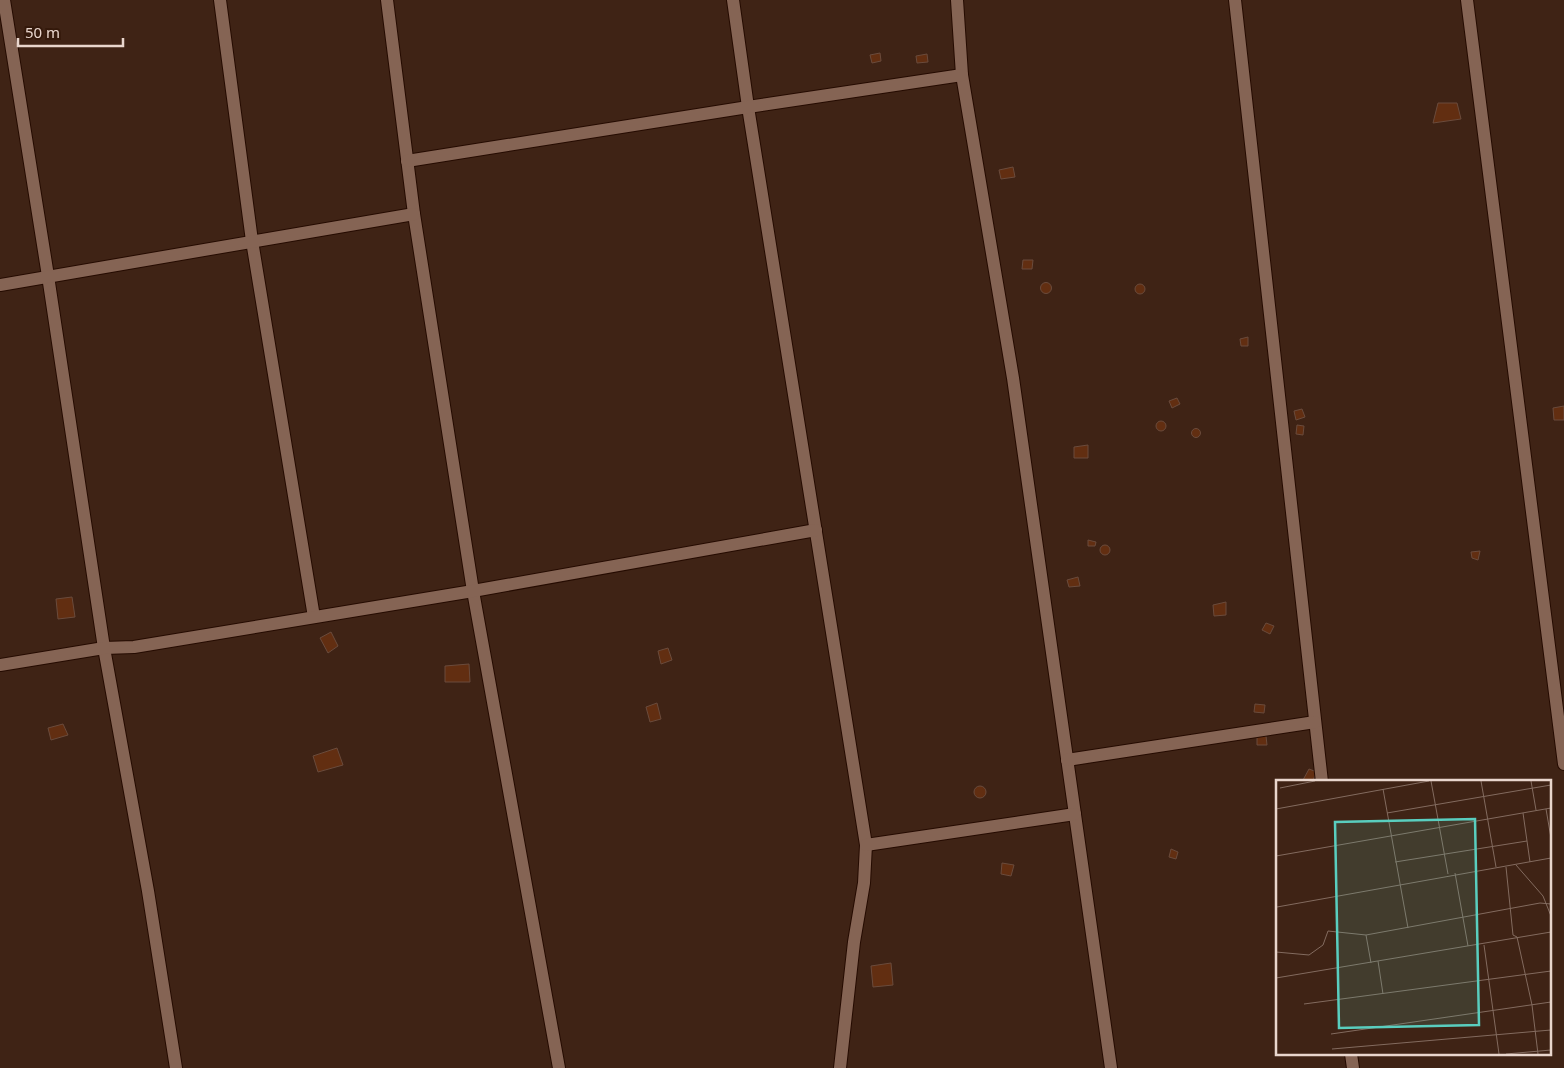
<svg xmlns="http://www.w3.org/2000/svg" width="1564" height="1068" viewBox="0 0 1564 1068" font-family="'Noto Sans',sans-serif">
	<rect width="100%" height="100%" fill="#3f2315"/>
	<g fill="#622e11" stroke="#6a4b3c">
		<path d="M880,53L881,61L872,63L870,55Z"/>
		<path d="M927,54L928,62L917,63L916,56Z"/>
		<path d="M1438,103H1457L1461,119L1433,123Z"/>
		<path d="M1013,167L1015,177L1001,179L999,170Z"/>
		<path d="M1023,260H1033L1032,269H1022Z"/>
		<circle cx="1046" cy="288" r="5.5"/>
		<circle cx="1140" cy="289" r="5"/>
		<path d="M1248,337V346H1241L1240,339Z"/>
		<path d="M1177,398L1180,404L1172,408L1169,401Z"/>
		<path d="M1564,406V420H1554L1553,408Z"/>
		<path d="M1302,409L1305,417L1296,420L1294,411Z"/>
		<circle cx="1161" cy="426" r="5"/>
		<path d="M1297,425L1304,426L1303,435L1296,434Z"/>
		<circle cx="1196" cy="433" r="4.5"/>
		<path d="M1088,445V458H1074V447Z"/>
		<path d="M1088,540L1096,542L1095,546H1088Z"/>
		<circle cx="1105" cy="550" r="5"/>
		<path d="M1480,551L1478,560L1472,558L1471,552Z"/>
		<path d="M1078,577L1080,586L1069,587L1067,580Z"/>
		<path d="M72,597L75,617L58,619L56,599Z"/>
		<path d="M1226,602V615L1214,616L1213,605Z"/>
		<path d="M1266,623L1274,626L1270,634L1262,630Z"/>
		<path d="M331,632L338,646L328,653L320,638Z"/>
		<path d="M668,648L672,660L661,664L658,651Z"/>
		<path d="M469,664L470,682H445V666Z"/>
		<path d="M657,703L661,719L650,722L646,707Z"/>
		<path d="M1255,704L1265,705L1264,713L1254,712Z"/>
		<path d="M63,724L68,735L51,740L48,728Z"/>
		<path d="M1257,736H1266L1267,745H1257Z"/>
		<path d="M337,748L343,765L318,772L313,756Z"/>
		<path d="M1309,769L1317,772L1312,782L1303,780Z"/>
		<circle cx="980" cy="792" r="6"/>
		<path d="M1171,849L1178,852L1176,859L1169,857Z"/>
		<path d="M1002,863L1014,865L1011,876L1001,874Z"/>
		<path d="M891,963L893,985L873,987L871,966Z"/>
	</g>
	<g fill="none" stroke-linecap="round" stroke-linejoin="round">
		<defs>
			<g id="minor">
				<path d="M4,0L48,276L104,648L148,891L176,1068"/>
				<path d="M220,0L252,241L314,617"/>
				<path d="M387,0L414,214L473,591L559,1068"/>
				<path d="M733,0L748,107L866,845L864,883L854,942L840,1068"/>
				<path d="M957,0L962,75L1013,378L1111,1068"/>
				<path d="M1235,0L1322,782"/>
				<path d="M1467,0L1564,764"/>
				<path d="M407,161L748,107L962,75"/>
				<path d="M0,285L414,214"/>
				<path d="M0,665L104,648L134,647L473,591L816,530"/>
				<path d="M1067,760L1315,722"/>
				<path d="M866,845L1075,814"/>
				<path d="M1351,1054L1353,1068"/>
			</g>
		</defs>
		<use href="#minor" stroke="#250b01" stroke-width="14"/>
		<use href="#minor" stroke="#856454" stroke-width="12"/>
	</g>
	<g transform="translate(1276 780)">
		<rect width="275" height="275" fill="#3f2315"/>
		<path fill="none" stroke="#836b5f" stroke-width="1" d="M155,1L172,94M205,1L220,87M255,1L260,30M4,8L39,1M107,9L132,148M0,29L153,1M270,29L275,58M111,33L275,5M247,33L254,82M0,76L275,28M119,82L251,61M240,85L267,116L275,136M230,87L237,155L241,157L256,225L262,274M179,93L192,166M1,127L275,78M90,155L95,183M208,165L223,274M0,172L33,175L47,165L52,151L90,155L264,123L275,124M102,181L107,214M0,198L275,152M28,224L275,191M55,254L275,222M56,269L275,250M230,274L275,270"/>
		<path fill="#59cebf" fill-opacity="0.15" stroke="#59cebf" stroke-width="2.5" d="M199,39L203,245L63,248L59,42Z"/>
		<rect width="275" height="275" fill="none" stroke="#e9d6cd" stroke-width="2.5"/>
	</g>
	<path d="M18 38v8h105v-8" fill="none" stroke="#e9d6cd" stroke-width="2.5"/>
	<text x="25" y="38" font-size="15" fill="#e9d6cd" stroke="#34190b" stroke-width="4" paint-order="stroke">50 m</text>
</svg>
